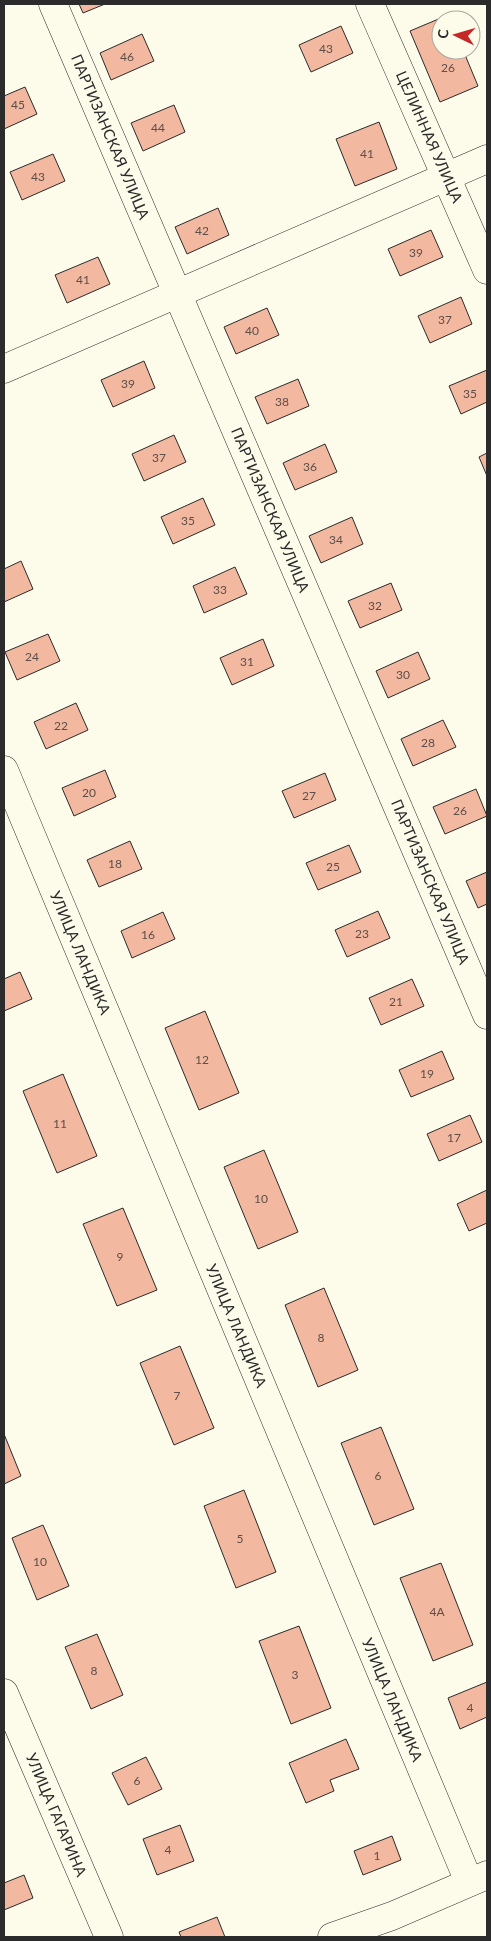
<svg xmlns="http://www.w3.org/2000/svg" width="491" height="1941" viewBox="0 0 491 1941" font-family="Lato,sans-serif">
	<rect width="100%" height="100%" fill="#fdfbea"/>
	<g fill="#f2b8a0" stroke="#2b2b2b">
		<path d="M79,4H105L83,13Z"/>
		<path d="M448,15L450,20H441V50H463L478,86L440,102L410,31Z"/>
		<path d="M341,26L353,53L311,72L299,45Z"/>
		<path d="M142,34L154,61L111,80L100,53Z"/>
		<path d="M25,87L37,114L4,129V96Z"/>
		<path d="M174,105L185,132L143,151L131,123Z"/>
		<path d="M379,122L397,169L355,186L336,139Z"/>
		<path d="M53,154L65,181L22,200L10,172Z"/>
		<path d="M218,208L229,235L187,254L175,227Z"/>
		<path d="M431,230L443,257L400,276L388,249Z"/>
		<path d="M98,257L110,284L67,303L55,275Z"/>
		<path d="M461,297L472,324L430,343L418,316Z"/>
		<path d="M267,308L279,335L236,354L224,327Z"/>
		<path d="M144,361L155,388L113,407L101,380Z"/>
		<path d="M487,370V402L461,414L449,386Z"/>
		<path d="M298,379L309,406L267,424L255,397Z"/>
		<path d="M174,435L186,462L144,481L132,454Z"/>
		<path d="M325,444L337,472L295,490L283,463Z"/>
		<path d="M487,453V476L479,457Z"/>
		<path d="M203,498L215,525L173,544L161,517Z"/>
		<path d="M352,517L363,544L321,563L309,536Z"/>
		<path d="M21,561L33,589L4,602V569Z"/>
		<path d="M235,567L247,594L204,613L193,586Z"/>
		<path d="M391,583L402,610L360,628L348,601Z"/>
		<path d="M48,634L60,661L17,680L5,652Z"/>
		<path d="M263,639L274,666L232,685L220,658Z"/>
		<path d="M418,652L430,679L388,698L376,671Z"/>
		<path d="M76,703L88,730L46,749L34,722Z"/>
		<path d="M443,720L456,747L413,766L401,739Z"/>
		<path d="M105,770L116,797L74,816L62,788Z"/>
		<path d="M325,773L336,800L294,818L282,791Z"/>
		<path d="M476,789L487,816L445,834L433,807Z"/>
		<path d="M130,841L142,869L99,887L87,860Z"/>
		<path d="M349,845L361,872L318,890L306,863Z"/>
		<path d="M487,872V904L478,908L466,881Z"/>
		<path d="M378,911L390,938L347,957L335,930Z"/>
		<path d="M163,912L175,939L132,958L121,931Z"/>
		<path d="M20,972L32,999L4,1011V979Z"/>
		<path d="M412,979L424,1006L381,1025L369,998Z"/>
		<path d="M205,1011L239,1093L199,1110L165,1028Z"/>
		<path d="M442,1051L454,1079L411,1097L399,1070Z"/>
		<path d="M63,1074L97,1156L57,1173L23,1091Z"/>
		<path d="M470,1115L482,1142L439,1161L427,1134Z"/>
		<path d="M264,1150L298,1232L258,1249L224,1167Z"/>
		<path d="M487,1190V1223L469,1231L457,1204Z"/>
		<path d="M123,1208L157,1290L117,1306L83,1224Z"/>
		<path d="M324,1288L358,1370L318,1387L285,1305Z"/>
		<path d="M180,1346L214,1428L174,1445L140,1363Z"/>
		<path d="M381,1427L414,1509L374,1525L341,1443Z"/>
		<path d="M4,1434L21,1476L4,1484Z"/>
		<path d="M244,1490L276,1572L236,1588L204,1506Z"/>
		<path d="M43,1525L69,1586L37,1600L12,1538Z"/>
		<path d="M441,1563L473,1645L433,1661L400,1578Z"/>
		<path d="M299,1626L331,1708L291,1724L259,1641Z"/>
		<path d="M97,1634L123,1695L91,1709L65,1647Z"/>
		<path d="M487,1682V1717L460,1729L448,1698Z"/>
		<path d="M346,1739L359,1769L330,1780L334,1791L306,1803L289,1763Z"/>
		<path d="M146,1757L162,1789L128,1805L112,1773Z"/>
		<path d="M180,1825L194,1861L157,1875L143,1839Z"/>
		<path d="M392,1836L401,1860L363,1875L354,1851Z"/>
		<path d="M24,1875L33,1898L4,1910V1883Z"/>
		<path d="M217,1917L225,1937H181L179,1932Z"/>
	</g>
	<g fill="none" stroke-linecap="round" stroke-linejoin="round">
		<defs>
			<g id="minor">
				<path d="M53,4L487,1015"/>
				<path d="M370,4L487,270"/>
				<path d="M4,369L487,159"/>
				<path d="M4,770L469,1882"/>
				<path d="M4,1693L109,1937"/>
				<path d="M332,1937L392,1916L487,1875"/>
			</g>
		</defs>
		<use href="#minor" stroke="#2b2b2b" stroke-width="29"/>
		<use href="#minor" stroke="#fdfbea" stroke-width="28"/>
	</g>
	<g text-anchor="middle" stroke-width="4" stroke-linejoin="round" paint-order="stroke">
		<g font-size="12" fill="#5d4e48">
			<text x="326" y="53">43</text>
			<text x="127" y="61">46</text>
			<text x="448" y="72">26</text>
			<text x="18" y="109">45</text>
			<text x="158" y="132">44</text>
			<text x="367" y="158">41</text>
			<text x="38" y="181">43</text>
			<text x="202" y="235">42</text>
			<text x="416" y="257">39</text>
			<text x="83" y="284">41</text>
			<text x="445" y="324">37</text>
			<text x="252" y="335">40</text>
			<text x="128" y="388">39</text>
			<text x="470" y="398">35</text>
			<text x="282" y="406">38</text>
			<text x="159" y="462">37</text>
			<text x="310" y="471">36</text>
			<text x="188" y="525">35</text>
			<text x="336" y="544">34</text>
			<text x="220" y="594">33</text>
			<text x="375" y="610">32</text>
			<text x="32" y="661">24</text>
			<text x="247" y="666">31</text>
			<text x="403" y="679">30</text>
			<text x="61" y="730">22</text>
			<text x="428" y="747">28</text>
			<text x="89" y="797">20</text>
			<text x="309" y="800">27</text>
			<text x="460" y="815">26</text>
			<text x="115" y="868">18</text>
			<text x="333" y="871">25</text>
			<text x="362" y="938">23</text>
			<text x="148" y="939">16</text>
			<text x="396" y="1006">21</text>
			<text x="202" y="1064">12</text>
			<text x="427" y="1078">19</text>
			<text x="60" y="1128">11</text>
			<text x="454" y="1142">17</text>
			<text x="261" y="1203">10</text>
			<text x="120" y="1261">9</text>
			<text x="321" y="1342">8</text>
			<text x="177" y="1400">7</text>
			<text x="378" y="1480">6</text>
			<text x="240" y="1543">5</text>
			<text x="40" y="1566">10</text>
			<text x="437" y="1616">4А</text>
			<text x="94" y="1675">8</text>
			<text x="295" y="1679">3</text>
			<text x="470" y="1712">4</text>
			<text x="137" y="1785">6</text>
			<text x="168" y="1854">4</text>
			<text x="377" y="1860">1</text>
		</g>
		<g font-size="15" fill="#2b2b2b" stroke="#fdfbea">
			<text transform="translate(110 137) rotate(67)" y="5">ПАРТИЗАНСКАЯ УЛИЦА</text>
			<text transform="translate(429 137) rotate(66)" y="5">ЦЕЛИННАЯ УЛИЦА</text>
			<text transform="translate(270 510) rotate(67)" y="5">ПАРТИЗАНСКАЯ УЛИЦА</text>
			<text transform="translate(430 882) rotate(67)" y="5">ПАРТИЗАНСКАЯ УЛИЦА</text>
			<text transform="translate(80 953) rotate(67)" y="5">УЛИЦА ЛАНДИКА</text>
			<text transform="translate(236 1326) rotate(67)" y="5">УЛИЦА ЛАНДИКА</text>
			<text transform="translate(392 1700) rotate(67)" y="5">УЛИЦА ЛАНДИКА</text>
			<text transform="translate(56 1815) rotate(67)" y="5">УЛИЦА ГАГАРИНА</text>
		</g>
	</g>
	<rect width="491" height="1941" fill="none" stroke="#2b2b2b" stroke-width="10"/>
	<g transform="translate(456 35) rotate(275)"><circle r="24" fill="#fdfbea" stroke="#a9a89e"/>
	<path d="M0-4L9 19L0 12L-9 19Z" fill="#c62828"/>
	<text y="-8" font-size="14" font-weight="bold" text-anchor="middle" fill="#2b2b2b">С</text>
	</g>
</svg>
